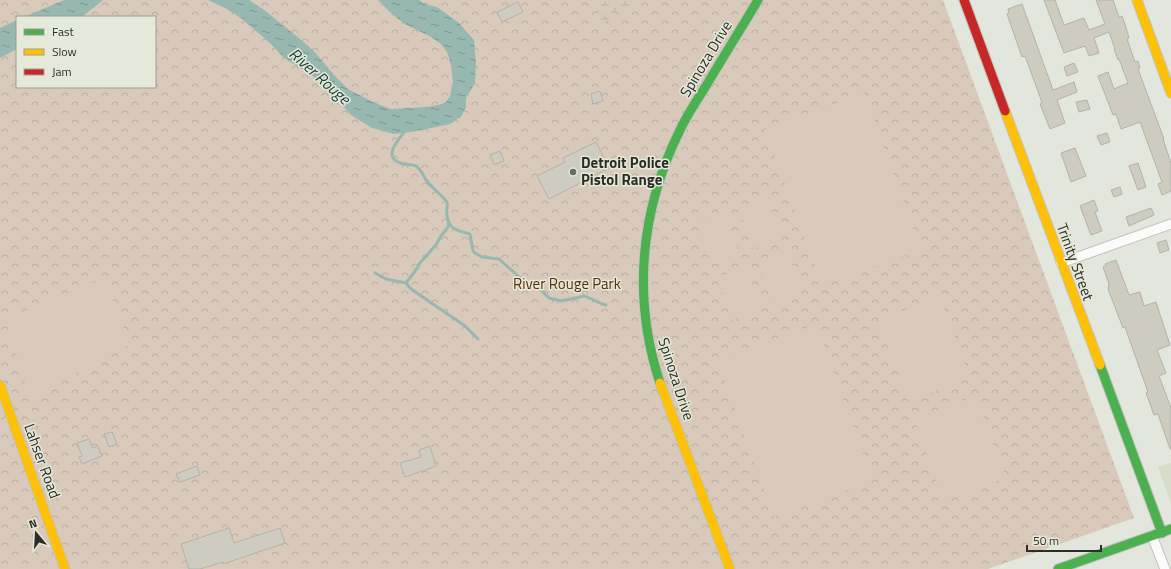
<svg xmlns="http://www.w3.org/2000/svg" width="1171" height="569" viewBox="0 0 1171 569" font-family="'Titillium Web',sans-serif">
	<defs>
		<pattern id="forest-crowns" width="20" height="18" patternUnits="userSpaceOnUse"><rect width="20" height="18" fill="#d9c9ba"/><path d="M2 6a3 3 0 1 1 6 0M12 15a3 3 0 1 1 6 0" fill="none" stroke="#baada0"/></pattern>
		<pattern id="wetland-marsh" width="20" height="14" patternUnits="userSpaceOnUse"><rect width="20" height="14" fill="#d9c9ba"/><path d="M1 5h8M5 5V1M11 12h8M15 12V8" fill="none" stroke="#baada0"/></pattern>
		<pattern id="water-ripples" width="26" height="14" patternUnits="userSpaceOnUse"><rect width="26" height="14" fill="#97b8b1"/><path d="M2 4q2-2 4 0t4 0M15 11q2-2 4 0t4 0" fill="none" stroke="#7b9690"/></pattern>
	</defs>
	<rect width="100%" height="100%" fill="#e3e6dc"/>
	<path fill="#d7dbc9" d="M1171,463V503L1158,467Z"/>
	<path fill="url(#forest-crowns)" fill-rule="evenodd" d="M0,0H943L1134,518L988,569H0ZM17,17H155V87H17Z"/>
	<path fill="url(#wetland-marsh)" d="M603,0H633L601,25L596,12Z"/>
	<g fill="#d9c9ba">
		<path d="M864,93L921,250L822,286L765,129Z"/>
		<path d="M767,197L782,239L753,249L738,207Z"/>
		<path d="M725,212L740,255L711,265L696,222Z"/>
		<path d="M788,252L802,294L773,305L758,262Z"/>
		<path d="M746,267L761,309L732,320L717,277Z"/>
		<path d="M105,278L130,345L30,397L5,319Z"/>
		<path d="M939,297L970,378L908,401L878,320Z"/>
		<path d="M816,324L873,481L774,517L717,360Z"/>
		<path d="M975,396L1006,477L944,501L914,419Z"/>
	</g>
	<g fill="url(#water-ripples)">
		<path d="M64,0H103L82,17H24Z"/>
		<path d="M208,0H249L267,12L300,39L313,50L335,76L348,89L375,103L391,109L426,107L439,105L446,102L450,96L453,82L451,65L447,52L441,44L431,37L405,24L393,15L378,0H419L425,4L437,7L459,23L474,40L476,63L475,83L466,98V107L461,117L450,124L417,131L394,134L372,128L351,115L323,84L310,74L284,58L270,43L242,19L227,9Z"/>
		<path d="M17,20V49L0,58V28Z"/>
	</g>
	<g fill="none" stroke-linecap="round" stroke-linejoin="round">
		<g stroke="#97b8b1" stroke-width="3">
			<path d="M406,130C399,139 382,156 400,163C405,165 411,164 416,166C422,170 423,176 427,181C433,189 441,194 447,202C448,207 446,210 447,215C448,230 459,231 470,234L473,251L475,253L482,257L499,259L526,283L537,286L549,298L561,301L585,296L602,304L606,305"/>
			<path d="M375,273L386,279L406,283L411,289L465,326L478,339"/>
			<path d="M406,283L418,267L419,264L436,245L441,236L448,227L449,222"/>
		</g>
	</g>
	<g fill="#ceccc0" stroke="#b2b2aa">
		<path d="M1044,0H1055L1064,25L1084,18L1089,30L1105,24L1096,0H1113L1119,17L1122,16L1125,24L1129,38L1127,39L1135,62L1138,61L1140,68L1138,69L1164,139H1163L1171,163V191L1162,195L1158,184L1162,182L1140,122L1121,129L1116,114L1113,115L1098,76L1108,72L1114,89L1128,83L1119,59L1118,60L1114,49H1115L1109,32L1094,38L1099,53L1089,56L1085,46L1064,53Z"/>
		<path d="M518,2L523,12L502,22L497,12Z"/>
		<path d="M1022,4L1053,90L1074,82L1077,92L1057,100L1065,123L1050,129L1040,104L1042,103L1039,94L1025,56L1022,57L1007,14L1009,13L1008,9Z"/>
		<path d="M1074,63L1078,72L1067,76L1064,67Z"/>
		<path d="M600,91L603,101L593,104L591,94Z"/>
		<path d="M1087,100L1090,109L1079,112L1076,102Z"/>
		<path d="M1107,133L1110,142L1101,145L1097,136Z"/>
		<path d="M596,142L609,168L549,199L537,176L565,162L563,158Z"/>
		<path d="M1075,148L1086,176L1071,182L1061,153Z"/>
		<path d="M500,151L504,161L494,165L490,155Z"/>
		<path d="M1138,163L1146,187L1138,190L1129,166Z"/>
		<path d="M1120,187L1122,194L1114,197L1111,190Z"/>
		<path d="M1094,200L1098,211L1095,212L1102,231L1091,235L1080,206Z"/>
		<path d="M1151,208L1154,215L1129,226L1126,217Z"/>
		<path d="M1166,240L1169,250L1160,253L1157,243Z"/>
		<path d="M1116,260L1129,295L1140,292L1144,306L1156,302L1170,345L1157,350L1166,373L1159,376L1171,408V449H1170L1158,414L1154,415L1146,393L1148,392L1125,327L1123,328L1108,289L1109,284L1103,267L1106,265L1105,264Z"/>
		<path d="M112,432L117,444L109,447L104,434Z"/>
		<path d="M89,439L93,448L98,446L102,456L82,464L79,457L82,456L77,443Z"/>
		<path d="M430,446L436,466L405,477L400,463L421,457L419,450Z"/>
		<path d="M197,466L200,475L180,482L176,474Z"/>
		<path d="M229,528L234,543L280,528L285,543L223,564V562L200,569H189L181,544Z"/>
	</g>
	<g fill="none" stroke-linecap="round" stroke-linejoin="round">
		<defs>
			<g id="street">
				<path d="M1061,263L1171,224"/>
				<path d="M1152,536L1165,569"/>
			</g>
			<g id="fast">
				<path d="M1100,365L1162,533"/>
				<path d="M660,383C632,298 640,211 680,130C687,115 697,100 706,86C723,57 741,29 758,0"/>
				<path d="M1058,569L1171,529"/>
			</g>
			<g id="slow">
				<path d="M1137,0L1171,93"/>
				<path d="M1005,111L1100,365"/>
				<path d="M660,383L730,569"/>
				<path d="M0,385L65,569"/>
			</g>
			<path id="jam" d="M964,0L1005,111"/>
		</defs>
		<use href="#street" stroke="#c1c3bc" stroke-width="11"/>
		<use href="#fast" stroke="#c1c3bc" stroke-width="11"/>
		<use href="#slow" stroke="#c1c3bc" stroke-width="11"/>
		<use href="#jam" stroke="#c1c3bc" stroke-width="11"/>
		<use href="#street" stroke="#fbfbfa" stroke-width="9"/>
		<use href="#fast" stroke="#4caf50" stroke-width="9"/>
		<use href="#slow" stroke="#ffc107" stroke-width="9"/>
		<use href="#jam" stroke="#c62828" stroke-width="9"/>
	</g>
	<circle fill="#6c6e66" stroke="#e5e9d9" stroke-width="1.5" cx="573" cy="172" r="4"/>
	<g text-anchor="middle" stroke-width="3" stroke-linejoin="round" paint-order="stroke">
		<g font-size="15" fill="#2c2d27" stroke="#e5e9d9">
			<text transform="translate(706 59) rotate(-59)" y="5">Spinoza Drive</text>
			<text transform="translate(1075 262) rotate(70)" y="5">Trinity Street</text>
			<text transform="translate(676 379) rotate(72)" y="5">Spinoza Drive</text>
			<text transform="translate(42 461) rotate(70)" y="5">Lahser Road</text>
		</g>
		<g font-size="15" font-weight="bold" fill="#2c2d27" stroke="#e5e9d9" text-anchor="start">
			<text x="581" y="168">Detroit Police<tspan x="581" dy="17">Pistol Range</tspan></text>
		</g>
		<g font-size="15" fill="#5c2e0b" stroke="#e5e9d9">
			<text x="567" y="289">River Rouge Park</text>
		</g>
		<g font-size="16" font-style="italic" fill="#103d37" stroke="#e5e9d9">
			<text transform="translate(320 76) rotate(42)" y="6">River Rouge</text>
		</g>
	</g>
	<rect x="16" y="16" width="140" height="72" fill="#e5e9d9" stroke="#9b9e92"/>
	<rect x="24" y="29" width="20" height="6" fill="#4caf50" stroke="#9b9e92"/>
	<text x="52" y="36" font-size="12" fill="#2c2d27">Fast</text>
	<rect x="24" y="49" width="20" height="6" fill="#ffc107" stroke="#9b9e92"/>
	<text x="52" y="56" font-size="12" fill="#2c2d27">Slow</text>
	<rect x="24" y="69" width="20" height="6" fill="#c62828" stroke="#9b9e92"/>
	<text x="52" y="76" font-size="12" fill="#2c2d27">Jam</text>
	<g transform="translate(36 533) rotate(342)" stroke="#e5e9d9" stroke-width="3" paint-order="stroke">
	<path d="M0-3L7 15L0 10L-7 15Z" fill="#2c2d27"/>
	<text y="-6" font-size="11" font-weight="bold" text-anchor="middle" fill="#2c2d27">N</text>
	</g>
	<path d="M1027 545v6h74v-6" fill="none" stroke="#2c2d27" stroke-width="2"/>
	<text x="1033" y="545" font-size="12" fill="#2c2d27" stroke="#e5e9d9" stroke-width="3" paint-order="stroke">50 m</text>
</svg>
